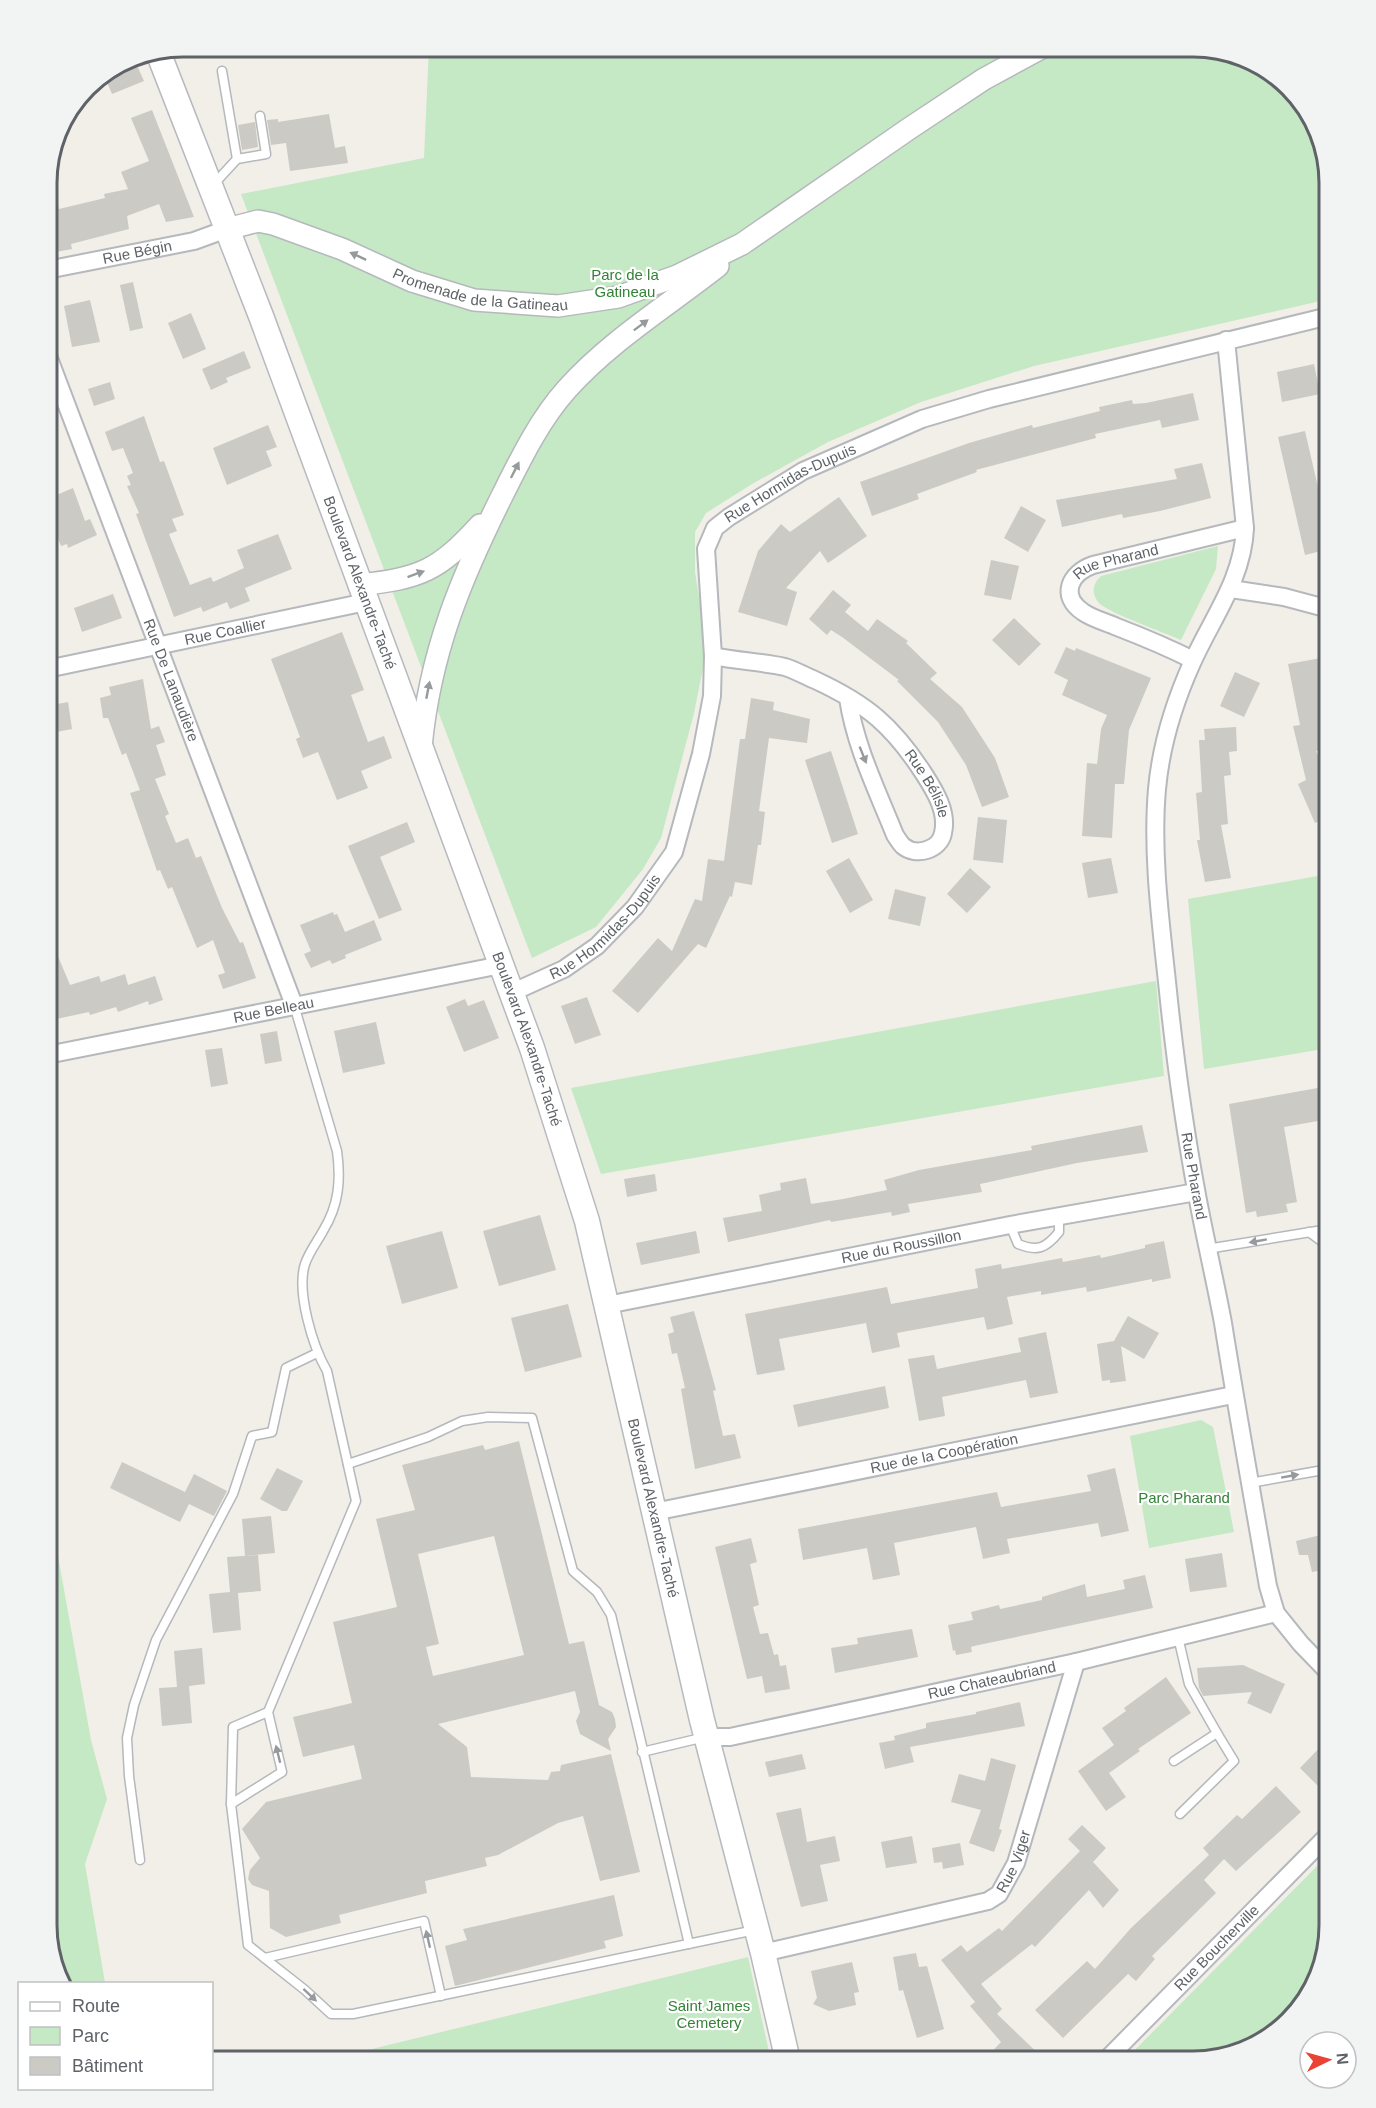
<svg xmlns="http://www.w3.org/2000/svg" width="1376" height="2108" viewBox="0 0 1376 2108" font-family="Arial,sans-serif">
	<rect width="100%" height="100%" fill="#f1efe8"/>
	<g fill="#c5e8c5">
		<path d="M429,47H1201L1261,65L1311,115L1329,183V299L1034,366L921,402L828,442L752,484L706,513L695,532V572L707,648L694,713L661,838L643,869L596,927L532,958L241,194L424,158Z"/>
		<path d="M1218,546L1216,569L1181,640C1165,633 1110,613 1100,604C1091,595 1092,584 1101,576Z"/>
		<path d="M1329,874V1048L1204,1069L1188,899Z"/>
		<path d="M1156,981L1164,1076L601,1174L571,1088Z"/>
		<path d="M1201,1420L1213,1427L1234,1532L1149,1548L1130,1436Z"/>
		<path d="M47,1495L91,1740L107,1799L85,1864L105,1983H62L47,1925Z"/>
		<path d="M1329,1854V1925L1311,1993L1261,2043L1193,2061H1124Z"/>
		<path d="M748,1957L771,2061H323Z"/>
	</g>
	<g fill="#cccac5" fill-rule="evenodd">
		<path d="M135,61L144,81L112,94L104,75Z"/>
		<path d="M152,110L194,217L166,222L159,204L127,216L129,229L71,244L72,249L56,252L49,248L47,182L53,181L59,209L105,198L104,194L128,189L121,172L149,161L131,118Z"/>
		<path d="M329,114L335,148L345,146L348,163L290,171L286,143L271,145L267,120L278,119V122Z"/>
		<path d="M255,122L258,147L242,150L238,125Z"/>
		<path d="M133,282L143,328L130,331L120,285Z"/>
		<path d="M90,300L100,342L72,347L64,306Z"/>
		<path d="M191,313L206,349L183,359L168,323Z"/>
		<path d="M244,351L251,368L226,378L228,382L211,390L202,369Z"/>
		<path d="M1314,364L1320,394L1282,402L1277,372Z"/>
		<path d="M110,382L115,399L94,406L88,389Z"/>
		<path d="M1193,393L1199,420L1162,428L1160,420L1095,434L1096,438L976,470L977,472L917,494L919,499L872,516L860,482L969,443L1032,425L1033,428L1100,411L1099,407L1132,400L1133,404L1146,403Z"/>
		<path d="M144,416L160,462L164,461L184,515L172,519L177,531L169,534L190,585L211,577L213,582L244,568L237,550L278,534L292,569L245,588L250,601L230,609L227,602L203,612L201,607L174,617L136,514L139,513L127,486L131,485L127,476L133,473L123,448L112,451L105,432Z"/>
		<path d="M268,425L277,447L266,451L272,466L227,485L213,448Z"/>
		<path d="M1305,431L1329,535V549L1305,555L1278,437Z"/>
		<path d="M1202,463L1211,498L1160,511L1123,518L1122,514L1062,527L1056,500L1177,479L1174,469Z"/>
		<path d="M73,488L85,521L90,519L97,535L68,548L67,544L61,546L53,526L47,529V499Z"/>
		<path d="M839,497L867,536L828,563L820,551L786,588L797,592L787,626L738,612L758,551L781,524L790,532Z"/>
		<path d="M1021,506L1046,520L1028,552L1004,538Z"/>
		<path d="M991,560L1019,566L1011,600L984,595Z"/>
		<path d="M833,590L851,605L845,612L868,631L877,619L908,641L906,643L937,673L930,679L962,707L995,758L1009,797L982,807L966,765L938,722L897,681L899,680L842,637L831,630L827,635L809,619Z"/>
		<path d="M113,594L122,618L82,632L74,608Z"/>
		<path d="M1014,618L1041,644L1019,666L992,640Z"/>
		<path d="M342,632L364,690L351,695L368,742L384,736L392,758L361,771L368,788L337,800L318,752L303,758L296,739L300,737L271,659Z"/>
		<path d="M1066,647L1075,651L1076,648L1151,678L1129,730L1124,784H1115L1112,838L1082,836L1087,763L1097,764L1101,729L1107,715L1062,695L1068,680L1054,673Z"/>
		<path d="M1321,658L1328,693L1324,694L1329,722V748L1316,751L1329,781V817L1315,823L1298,784L1306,780L1293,726L1300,725L1288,664Z"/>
		<path d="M1235,672L1260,683L1244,717L1220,706Z"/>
		<path d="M143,679L151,729L159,726L165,742L156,745L166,775L155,779L169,814L165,816L176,843L188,838L196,858L201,856L222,908L240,943L243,942L256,978L223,989L218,975L225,973L213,940L197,948L172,887L168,889L160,870L157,871L130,793L140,790L126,753L122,755L108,718H103L100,698L111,695L109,687Z"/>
		<path d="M751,698L774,702L773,710L810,719L807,743L769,738L759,811L765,812L761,845H758L752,885L735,882L732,897L730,896L706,948L698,944L638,1013L612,991L658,938L672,951L695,899L702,901L708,859L724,861L740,739H745Z"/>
		<path d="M68,702L72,729L51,733L50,725L47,726V706Z"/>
		<path d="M1236,727L1237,751L1229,752L1231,775L1224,776L1228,824L1221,825L1231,878L1205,882L1197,840H1200L1196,793L1202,792L1199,740H1205L1204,729Z"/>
		<path d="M831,751L858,834L832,843L805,760Z"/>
		<path d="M978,817L1007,820L1003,863L973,860Z"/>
		<path d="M407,822L415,842L380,857L402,910L379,919L348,846Z"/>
		<path d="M849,858L873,900L850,913L826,871Z"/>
		<path d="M1111,858L1118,893L1088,898L1082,863Z"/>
		<path d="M970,868L991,887L967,913L947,894Z"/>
		<path d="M895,889L926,897L920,926L888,919Z"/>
		<path d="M333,912L334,915L337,914L345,932L374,920L382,940L345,955L346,958L332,964L330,960L311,968L304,954L311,951L300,925Z"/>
		<path d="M47,930L70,985L99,976L101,982L125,974L128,985L155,976L163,1000L149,1005L148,1001L118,1012L116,1007L90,1015L89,1012L47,1021Z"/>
		<path d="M587,997L601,1035L575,1044L561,1006Z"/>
		<path d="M465,999L468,1006L484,1000L499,1038L464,1052L446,1007Z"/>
		<path d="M376,1022L385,1064L343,1073L334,1031Z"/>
		<path d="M277,1031L282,1061L265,1064L260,1034Z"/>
		<path d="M222,1048L228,1084L211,1087L205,1050Z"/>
		<path d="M1329,1086V1119L1284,1127L1297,1202L1286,1204L1288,1212L1257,1217L1256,1211L1246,1213L1229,1104Z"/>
		<path d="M1142,1125L1148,1152L1077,1163L980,1184L982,1192L908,1204L910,1212L892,1216L891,1212L831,1222L830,1220L728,1242L723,1218L762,1211L759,1195L781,1190L780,1183L806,1178L811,1204L843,1199L887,1190L884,1180L919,1170L1032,1150L1031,1146Z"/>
		<path d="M655,1174L657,1191L627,1197L624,1179Z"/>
		<path d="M540,1215L556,1270L499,1286L483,1231Z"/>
		<path d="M442,1231L458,1288L402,1304L386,1246Z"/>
		<path d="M696,1231L700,1253L641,1265L636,1243Z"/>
		<path d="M1164,1241L1171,1278L1152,1282V1279L1087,1292L1086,1287L1041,1295V1291L1007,1297L1013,1324L987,1330L984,1317L897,1333L900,1347L872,1353L866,1323L779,1339L785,1370L757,1375L745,1314L887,1287L891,1304L978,1288L975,1269L1001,1264L1002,1269L1062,1258L1063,1262L1100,1255L1101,1258L1145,1248V1245Z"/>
		<path d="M568,1304L582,1357L525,1372L511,1318Z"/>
		<path d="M694,1311L716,1390L713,1391L723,1436L735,1434L741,1458L695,1469L681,1389L685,1388L677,1353L672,1354L668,1334L674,1332L670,1317Z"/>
		<path d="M1128,1316L1159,1333L1144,1359L1121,1346L1126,1381L1110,1383V1380L1102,1381L1097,1344L1114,1341Z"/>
		<path d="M1046,1332L1058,1393L1030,1398L1026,1380L942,1397L945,1416L919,1421L908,1359L934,1355L937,1369L1021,1352L1018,1338Z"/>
		<path d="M885,1386L889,1408L798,1427L793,1405Z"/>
		<path d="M519,1441L569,1644L584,1641L599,1705L612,1712L615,1719L616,1727L608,1739L611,1751L580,1734L576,1721L580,1712L575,1691L438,1724L467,1747L471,1777L548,1780L551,1772L560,1771L561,1765L611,1754L640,1872L600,1881L583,1816L558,1823L498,1855L485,1858L487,1866L425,1881L427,1893L339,1915L341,1923L286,1937L270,1928L269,1891L252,1885L248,1879L250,1870L260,1858L242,1829L266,1802L362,1779L354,1745L303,1757L293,1717L352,1703L333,1622L397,1607L376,1519L415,1510L402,1465L483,1445L485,1450ZM494,1536L524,1655L433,1676L426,1647L439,1644L418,1554Z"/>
		<path d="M122,1462L185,1492L194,1474L227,1491L214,1516L189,1504L180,1522L110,1488Z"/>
		<path d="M277,1468L303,1481L287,1511H282L260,1499Z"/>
		<path d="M1115,1468L1129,1531L1101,1537L1098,1523L1007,1539L1010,1553L983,1559L976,1527L894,1543L900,1575L873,1580L867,1548L803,1560L798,1529L997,1492L1001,1507L1091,1491L1087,1475Z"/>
		<path d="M271,1516L275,1553L245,1556L242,1519Z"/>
		<path d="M1329,1533V1569L1312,1572L1308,1555H1299L1296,1541Z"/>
		<path d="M751,1538L757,1562L750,1564L759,1605L753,1607L760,1634L768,1633L774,1655L778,1654L780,1666L786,1665L790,1689L765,1693L762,1676L747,1679L715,1547Z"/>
		<path d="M1222,1553L1227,1587L1190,1592L1185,1559Z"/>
		<path d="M258,1555L261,1591L238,1593L241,1630L213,1633L209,1594L230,1592L227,1557Z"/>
		<path d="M1145,1575L1153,1608L974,1646L971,1647L972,1652L956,1655L955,1650L953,1651L948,1625L973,1620L971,1612L999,1605L1000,1609L1042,1600V1597L1085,1584L1087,1597L1125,1589L1123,1580Z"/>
		<path d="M912,1629L918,1657L835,1673L831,1648L858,1644L857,1638Z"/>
		<path d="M202,1648L205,1684L189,1686L192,1723L162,1726L159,1688L177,1687L174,1651Z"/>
		<path d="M1243,1665L1285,1684L1271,1714L1247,1703L1252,1692L1203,1696L1199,1688L1197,1668Z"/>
		<path d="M1166,1677L1191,1713L1138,1749L1140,1751L1109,1773L1126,1797L1106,1811L1078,1771L1114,1745L1102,1728L1126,1711L1124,1708Z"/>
		<path d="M1020,1702L1025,1726L910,1747L914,1762L885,1769L879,1743L895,1740L894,1736L926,1728V1723L976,1714V1712Z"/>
		<path d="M1329,1738V1774L1318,1786L1300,1768Z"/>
		<path d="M802,1754L806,1769L769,1777L765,1762Z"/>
		<path d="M991,1758L1016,1765L999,1829L1002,1830L994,1852L969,1843L981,1810L951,1802L959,1774L985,1781Z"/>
		<path d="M1276,1786L1301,1812L1236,1871L1224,1859L1204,1880L1216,1893L1152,1956L1155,1959L1136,1981L1128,1974L1063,2038L1035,2010L1087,1961L1095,1969L1131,1928L1209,1855L1203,1848L1237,1815L1242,1819Z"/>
		<path d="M801,1808L807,1842L835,1836L840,1861L820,1865L828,1901L801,1907L776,1813Z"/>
		<path d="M1082,1825L1106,1848L1093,1862L1119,1890L1103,1908L1089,1890L1035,1947L1032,1944L981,1984L1002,2009L997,2014L1046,2061H983L1001,2042L970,2006L975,2002L941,1960L961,1945L967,1952L999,1928L1002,1931L1080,1851L1068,1839Z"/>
		<path d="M912,1836L917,1863L886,1868L881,1842Z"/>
		<path d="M960,1843L964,1865L943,1869L942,1862L934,1863L932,1848Z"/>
		<path d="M614,1895L623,1936L604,1941L606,1948L455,1986L445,1946L467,1940L463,1929Z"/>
		<path d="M916,1953L919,1967L927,1966L944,2029L917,2038L903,1990L899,1991L893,1957Z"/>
		<path d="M852,1962L859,1992L854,1993L856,2005L829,2011L813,2004L817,1998L811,1971Z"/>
	</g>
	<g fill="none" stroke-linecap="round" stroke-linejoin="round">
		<defs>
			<g id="service">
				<path d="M222,71L237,159"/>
				<path d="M213,185L237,159L266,154L260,116"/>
				<path d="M1010,1225L1018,1244C1038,1252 1046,1248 1059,1232V1216"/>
				<path d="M1309,1232L1324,1243L1329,1252"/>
				<path d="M1207,1249L1329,1229"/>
				<path d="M348,1464L428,1437L462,1421L488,1417L532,1418L573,1571L597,1592L611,1615L689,1944"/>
				<path d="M1250,1483L1329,1469"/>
				<path d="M268,1712L233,1727L231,1804L248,1945L305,1990L331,2014H353L755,1930"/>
				<path d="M642,1752L705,1737"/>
				<path d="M1174,1761L1217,1733L1189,1684L1178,1637"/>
				<path d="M231,1804L282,1772L268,1712L356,1501L327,1371C313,1347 296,1292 305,1264C309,1252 317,1242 323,1231C339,1205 341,1180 337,1151L294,1005"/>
				<path d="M1180,1814L1234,1761L1217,1733"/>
				<path d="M140,1860L129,1776L127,1738L134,1705L156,1640L233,1494L252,1436L272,1432L286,1368L317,1353"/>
				<path d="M265,1958L424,1921L441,1996"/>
			</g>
			<g id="minor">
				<path id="s1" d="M47,270L194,241L227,229"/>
				<path id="s2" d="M1226,340L1245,528C1243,579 1212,618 1192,663C1174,703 1161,745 1157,789C1151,858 1162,931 1169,1001C1176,1066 1185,1131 1197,1195C1205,1238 1215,1280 1223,1323C1237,1411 1253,1499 1268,1586L1276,1613L1301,1644L1329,1673"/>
				<path id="s3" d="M47,353L294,1005"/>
				<path d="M1231,589L1284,597L1329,609"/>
				<path id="s4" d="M713,656C737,661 762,662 785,667C795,670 805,676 815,680C867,704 893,726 924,774C935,791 948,812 943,833C940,850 916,857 903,846C900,843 897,838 895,835C877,790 855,746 848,698"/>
				<path id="s5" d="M1193,660C1169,648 1143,637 1117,627C1106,622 1093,619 1083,612C1059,596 1070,573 1093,565L1245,528"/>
				<path id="s6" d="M47,669L366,602"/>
				<path id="s7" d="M511,993L564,969L597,946L635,907L674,852L701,754L712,696L713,656L706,549L715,528L729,517L803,471L922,419L989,399L1329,316"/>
				<path id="s8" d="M47,1055L501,965"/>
				<path id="s9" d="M607,1305L1010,1225L1196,1192"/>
				<path id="s10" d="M654,1512L1233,1395"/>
				<path id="s11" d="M706,1737H730L1076,1662L1276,1613"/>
				<path id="s12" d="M763,1953L988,1901L999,1894L1016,1863L1076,1662"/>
				<path id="s13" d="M1105,2061L1329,1834"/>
			</g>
			<g id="tertiary">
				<path id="s14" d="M227,229L258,221L273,224L342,249L412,281L474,300L558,306L618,297L677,276L742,244L910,128L984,79L1043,47"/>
				<path d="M359,585C421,578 438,571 480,525"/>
				<path d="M421,747C430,652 461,578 503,494C521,458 540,419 567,389C610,341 667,306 718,266"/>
			</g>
			<g id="secondary">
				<path id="s15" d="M158,52L261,316L532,1048L587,1221L702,1720L763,1953L788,2061"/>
			</g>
		</defs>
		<use href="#service" stroke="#b5b8bc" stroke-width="11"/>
		<use href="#minor" stroke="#b5b8bc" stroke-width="20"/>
		<use href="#tertiary" stroke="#b5b8bc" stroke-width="24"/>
		<use href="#secondary" stroke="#b6babf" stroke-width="27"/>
		<use href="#service" stroke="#fff" stroke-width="8"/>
		<use href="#minor" stroke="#fff" stroke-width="16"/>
		<use href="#tertiary" stroke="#fff" stroke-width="21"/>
		<use href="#secondary" stroke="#fff" stroke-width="24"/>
	</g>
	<defs><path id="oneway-solid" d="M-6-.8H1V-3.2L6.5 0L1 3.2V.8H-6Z" transform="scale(1.5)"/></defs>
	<g fill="#979a9d">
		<use href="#oneway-solid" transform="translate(358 256) rotate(-155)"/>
		<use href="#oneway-solid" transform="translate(641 325) rotate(-37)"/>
		<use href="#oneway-solid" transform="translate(515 470) rotate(-63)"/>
		<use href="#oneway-solid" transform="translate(416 574) rotate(-20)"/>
		<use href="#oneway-solid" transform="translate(428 690) rotate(-79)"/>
		<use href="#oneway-solid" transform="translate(863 755) rotate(68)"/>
		<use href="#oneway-solid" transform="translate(1258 1241) rotate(170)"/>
		<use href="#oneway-solid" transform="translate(1290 1476) rotate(-10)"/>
		<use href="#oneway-solid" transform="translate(278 1754) rotate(-104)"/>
		<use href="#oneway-solid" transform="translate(428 1939) rotate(-103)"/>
		<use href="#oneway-solid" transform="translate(310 1995) rotate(43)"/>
	</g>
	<g text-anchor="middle" stroke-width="4.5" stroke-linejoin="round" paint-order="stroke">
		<g font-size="15" fill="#5f6368" stroke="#fff">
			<text dy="5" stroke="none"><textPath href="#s1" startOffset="92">Rue Bégin</textPath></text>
			<text dy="5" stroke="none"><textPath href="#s14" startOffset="267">Promenade de la Gatineau</textPath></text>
			<text dy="5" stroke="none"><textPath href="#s7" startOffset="639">Rue Hormidas-Dupuis</textPath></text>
			<text dy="5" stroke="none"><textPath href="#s5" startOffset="206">Rue Pharand</textPath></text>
			<text dy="5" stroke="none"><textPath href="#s15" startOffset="568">Boulevard Alexandre-Taché</textPath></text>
			<text dy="5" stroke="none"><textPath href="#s6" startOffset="182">Rue Coallier</textPath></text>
			<text dy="5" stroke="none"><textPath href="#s3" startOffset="350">Rue De Lanaudière</textPath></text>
			<text dy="5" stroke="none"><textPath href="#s4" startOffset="262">Rue Bélisle</textPath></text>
			<text dy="5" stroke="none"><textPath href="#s7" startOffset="117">Rue Hormidas-Dupuis</textPath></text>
			<text dy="5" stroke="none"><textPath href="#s8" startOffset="231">Rue Belleau</textPath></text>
			<text dy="5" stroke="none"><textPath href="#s15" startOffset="1054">Boulevard Alexandre-Taché</textPath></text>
			<text dy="5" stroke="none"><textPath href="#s2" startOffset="856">Rue Pharand</textPath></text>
			<text dy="5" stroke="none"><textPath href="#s9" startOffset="300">Rue du Roussillon</textPath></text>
			<text dy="5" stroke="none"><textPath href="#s10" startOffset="296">Rue de la Coopération</textPath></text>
			<text dy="5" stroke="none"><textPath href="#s15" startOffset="1540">Boulevard Alexandre-Taché</textPath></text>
			<text dy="5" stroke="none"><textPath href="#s11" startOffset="292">Rue Chateaubriand</textPath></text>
			<text dy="5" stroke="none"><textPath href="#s12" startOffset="280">Rue Viger</textPath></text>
			<text dy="5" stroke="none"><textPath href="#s13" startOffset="159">Rue Boucherville</textPath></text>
		</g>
		<g font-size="15" fill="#348238" stroke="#fff">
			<text x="625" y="280">Parc de la<tspan x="625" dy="17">Gatineau</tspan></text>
			<text x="1184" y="1503">Parc Pharand</text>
			<text x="709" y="2011">Saint James<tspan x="709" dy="17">Cemetery</tspan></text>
		</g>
	</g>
	<path d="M0 0H1376V2108H0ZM183 57H1193A126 126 0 0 1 1319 183V1925A126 126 0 0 1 1193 2051H183A126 126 0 0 1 57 1925V183A126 126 0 0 1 183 57Z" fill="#f2f3f3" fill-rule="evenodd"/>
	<path fill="none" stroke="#5f6368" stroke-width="3" d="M183 57H1193A126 126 0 0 1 1319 183V1925A126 126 0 0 1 1193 2051H183A126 126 0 0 1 57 1925V183A126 126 0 0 1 183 57Z"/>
	<rect x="18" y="1982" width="195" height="108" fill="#ffffff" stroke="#bfc1c3" stroke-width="1.5"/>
	<rect x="30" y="2002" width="30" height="9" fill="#ffffff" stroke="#bfc1c3" stroke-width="1.5"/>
	<text x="72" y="2012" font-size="18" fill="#5f6368">Route</text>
	<rect x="30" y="2027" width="30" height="18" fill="#c5e8c5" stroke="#bfc1c3" stroke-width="1.5"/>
	<text x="72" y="2042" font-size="18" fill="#5f6368">Parc</text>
	<rect x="30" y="2057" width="30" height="18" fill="#cccac5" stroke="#bfc1c3" stroke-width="1.5"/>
	<text x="72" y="2072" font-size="18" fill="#5f6368">Bâtiment</text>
	<g transform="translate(1328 2060) rotate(85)"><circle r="28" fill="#ffffff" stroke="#bfc1c3" stroke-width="1.5"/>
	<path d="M0-4.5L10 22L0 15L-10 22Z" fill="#ea4335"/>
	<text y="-9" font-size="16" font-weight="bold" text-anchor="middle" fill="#5f6368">N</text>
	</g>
</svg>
